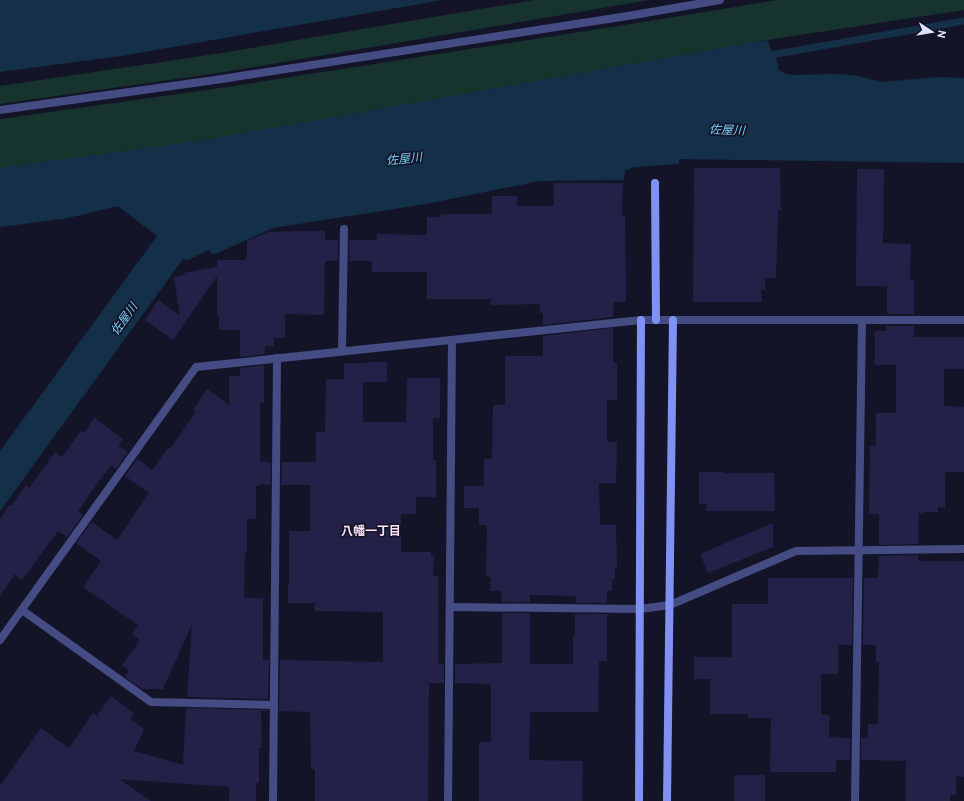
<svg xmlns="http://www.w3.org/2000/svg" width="964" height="801" viewBox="0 0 964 801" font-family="Overpass,'Noto Sans JP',sans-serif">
	<rect width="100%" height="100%" fill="#141429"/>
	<g fill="#17332d">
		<path d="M534,0H650L218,73L0,104V86L222,53Z"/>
		<path d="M778,0H964V10L767,40L211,139L0,168V119L214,89L637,23Z"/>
	</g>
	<g fill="#133048">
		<path d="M0,0H443L121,56L0,72Z"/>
		<path d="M767,40L777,61L779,70L786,74L795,75L841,74L857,76L882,82L937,77L964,78V163L679,159V164L634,167L625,171L624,180L540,181L426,204L273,228L213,255L209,250L188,260L183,259L0,511V451L157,236L118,206L68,218L0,227V168L211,139Z"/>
	</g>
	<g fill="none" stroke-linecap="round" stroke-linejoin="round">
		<path stroke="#133048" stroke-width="7" d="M765,56L964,21"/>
	</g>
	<g fill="#232148">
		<path d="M694,168H780L781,210H778L776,278H765V290H761L762,302H693Z"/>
		<path d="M857,169H884L883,243L911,244L910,280H914V314H887V286H856Z"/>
		<path d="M554,183H623L622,216H625L626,302H614L613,317L543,325V313H540V304L491,305V299H427V272H372V261H349V240H377V234L427,235V217H441V214H492V196H517V206H554Z"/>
		<path d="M297,231H325V240H338V261H325L324,315L285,314V338H274V346H265V354L240,357V330H219V317H217V276L173,340L145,320L158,300L180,316L174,277L185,275L184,273L217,267V260H245V258H247V241L268,232Z"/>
		<path d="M886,326H914V337H964V369H944V406L964,407V472H947V473H945V508L938,507V512H923V513H919L918,544L879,545V514H869L870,446H876V413H896V365H875V331H886Z"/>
		<path d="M613,328V363H617V400H607V442H617L616,483H599L600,525H616L617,569H615V579H612V591H607V603H576V596L530,595V602H502L501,591H490L491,577H486L487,525H479V508H464V486H484V459H492L493,405H505V356H543V336Z"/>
		<path d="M367,362H387V382H363V422H406L407,378H440V418H433V460H436V497H416V514H401V552H431V556H434L433,576H438V664H444V683H429L428,801H315V769H311L310,712L279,711L280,660L383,662V612L315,611V603H288V584H289V531H310V485H281L282,462H316V432H325L326,379H344V363H367Z"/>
		<path d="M264,365V403H260V462H271L270,485L260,484V486H256V519H247V553H245L244,598H263V660H269L268,699L187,697L192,624L163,689H142L125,677L129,670L122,665L140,640L132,634L138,625L83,587L101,561L76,543L92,522L117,540L149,493L125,476L137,459L152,470L168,448L170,449L196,412L193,410L207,389L229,405V376H240V368Z"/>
		<path d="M94,418L123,439L118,446L128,452L116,469L111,465L91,492L78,512L83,515L67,537L58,531L22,580L15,574L0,596V519L9,505L11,506L26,485L29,488L55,452L62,457L81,431L84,433Z"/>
		<path d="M699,472H723V473H774L775,511H706L707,504H699Z"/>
		<path d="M773,523V547L708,573L700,554Z"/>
		<path d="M918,555V561H964V777L956,776V795H950V801H906V761L861,760V738H868V724H878L879,662H876V645H863L864,578H878L879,556Z"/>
		<path d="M768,578H853L852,645H838V674H821V715H829V737L850,738V760H836V772H770L771,718H748V714H710V679H694V657H732V604H768Z"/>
		<path d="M502,613H530V663H532V664H573V636H575V614H607V661H599L598,712H530L529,760L583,761L582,801H479V742H491V684L455,683V664L502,663Z"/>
		<path d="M111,696L134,713L130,719L144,729L134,751L183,765L186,708L268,710V711H261L262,748H259V783H256V801H229V787L119,779L151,801H0V786L41,728L69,748L93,713L97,716Z"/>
		<rect x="734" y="775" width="31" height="26"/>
	</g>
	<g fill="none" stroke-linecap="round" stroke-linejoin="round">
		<g stroke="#444c83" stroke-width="8">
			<path d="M0,110L215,80L634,15L720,0"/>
			<path d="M342,351L344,229"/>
			<path d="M450,607L640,609L670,605L796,551L964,549"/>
			<path d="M22,610L151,702L274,705"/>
			<path d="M0,640L196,367L641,320H964"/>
			<path d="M273,801L277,358"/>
			<path d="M448,801L452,340"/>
			<path d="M855,801L862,320"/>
		</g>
		<g stroke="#8091f2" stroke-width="8">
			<path d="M655,183L656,320"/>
			<path d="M639,801L641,320"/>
			<path d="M667,801L673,320"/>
		</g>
	</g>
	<g text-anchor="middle" stroke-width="3.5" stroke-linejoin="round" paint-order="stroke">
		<g font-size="12" font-style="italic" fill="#77cef1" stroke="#141429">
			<text transform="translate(727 130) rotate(2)" y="4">佐屋川</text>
			<text transform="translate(404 159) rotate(-6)" y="4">佐屋川</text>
			<text transform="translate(124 319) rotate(-54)" y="4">佐屋川</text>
		</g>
		<g font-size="12" font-weight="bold" fill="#fce1f7" stroke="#141429">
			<text x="371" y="535">八幡一丁目</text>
		</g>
	</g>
	<g transform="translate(932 32) rotate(102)" stroke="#141429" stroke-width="3" paint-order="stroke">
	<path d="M0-3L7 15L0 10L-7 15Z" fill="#dfe1fc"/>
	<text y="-6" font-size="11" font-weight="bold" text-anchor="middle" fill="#dfe1fc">N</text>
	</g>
</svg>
